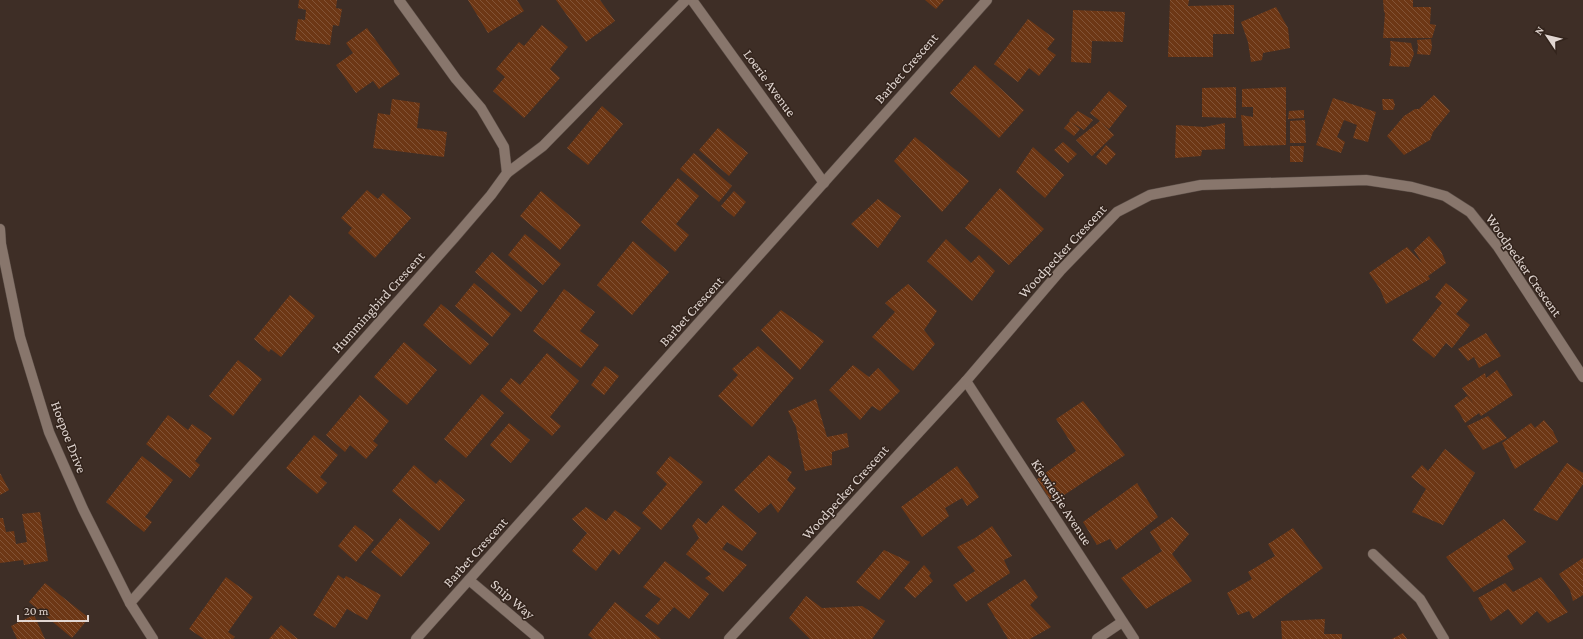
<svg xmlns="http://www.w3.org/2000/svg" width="1583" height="639" viewBox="0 0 1583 639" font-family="'Crimson Pro',serif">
	<defs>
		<pattern id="building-back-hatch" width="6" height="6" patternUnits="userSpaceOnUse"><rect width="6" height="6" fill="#6d3715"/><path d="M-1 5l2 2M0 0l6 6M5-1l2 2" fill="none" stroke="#825336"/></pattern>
	</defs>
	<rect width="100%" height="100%" fill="#3e2e26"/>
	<g fill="url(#building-back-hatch)">
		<path d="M299,0H337L336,8L342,9L339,26L333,25L330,45L295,40L298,19L305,20L306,10L298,8Z"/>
		<path d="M468,0H517L524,11L488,33Z"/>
		<path d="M556,0H600L615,21L586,42Z"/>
		<path d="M925,0H944L936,9Z"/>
		<path d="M1170,0H1189L1188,6L1234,5V34H1213V57H1168Z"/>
		<path d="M1383,0H1413V7H1431L1430,24L1436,25L1432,38H1383L1385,13L1384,12Z"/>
		<path d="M1276,7L1288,28L1290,48L1263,53L1262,60L1251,62L1248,42L1241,22Z"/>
		<path d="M1073,10L1125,12L1123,42L1092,41L1091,63L1071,62Z"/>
		<path d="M1028,19L1055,39L1047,49L1056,55L1039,76L1029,68L1018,82L994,64Z"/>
		<path d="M542,25L568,47L550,69L560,78L524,118L493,91L505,77L496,69L519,42L524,46Z"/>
		<path d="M367,28L400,74L379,89L373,81L356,93L336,65L353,53L346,43Z"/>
		<path d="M1431,39L1432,47L1430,55L1417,54L1418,47L1417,40Z"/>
		<path d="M1390,41L1411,43L1414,54L1409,67L1389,66L1391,54Z"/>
		<path d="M975,65L1024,110L999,138L950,93Z"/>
		<path d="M1236,87V118L1202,117V88Z"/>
		<path d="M1286,87V145L1244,146L1241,115L1253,117V107H1242V89Z"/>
		<path d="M1109,91L1127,106L1109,129L1101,122L1114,135L1092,156L1076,140L1100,121L1090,113Z"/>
		<path d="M1434,95L1450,111L1433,132L1430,140L1404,155L1387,136L1404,116L1415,109H1419Z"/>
		<path d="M1333,98L1376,112L1368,142L1353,138L1357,125L1344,120L1337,137L1345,142L1341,153L1316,145Z"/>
		<path d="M392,99L420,103L417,128L447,132L444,157L373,148L378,113L390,115Z"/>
		<path d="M1382,99H1393L1395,105L1393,110H1383Z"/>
		<path d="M602,106L623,124L588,165L567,148Z"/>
		<path d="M1304,110V118L1288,119L1289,111Z"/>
		<path d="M1078,111L1093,120L1084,130L1071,122L1080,129L1074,136L1064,128L1070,121L1069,120Z"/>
		<path d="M1305,120L1306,143H1290V121Z"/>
		<path d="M1225,123V149L1202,150L1201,156L1175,158L1176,125L1204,127Z"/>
		<path d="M718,128L748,153L729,176L699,150Z"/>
		<path d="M915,137L969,181L942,212L894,161Z"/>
		<path d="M1063,142L1077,154L1068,163L1054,150Z"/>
		<path d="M1106,145L1116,154L1106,165L1096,157Z"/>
		<path d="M1290,146H1304L1303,162H1290Z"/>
		<path d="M1033,147L1064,175L1045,198L1016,172Z"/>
		<path d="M694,153L732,186L719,202L680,169Z"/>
		<path d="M678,178L699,196L676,224L689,235L675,252L641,222Z"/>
		<path d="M1000,188L1044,229L1009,265L965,228Z"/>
		<path d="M367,190L378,199L383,193L411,218L375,258L348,233L352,228L341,218Z"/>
		<path d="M541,191L581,225L560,250L520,216Z"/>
		<path d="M734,191L746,202L734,217L721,206Z"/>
		<path d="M878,199L901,216L878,248L851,224Z"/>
		<path d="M525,234L561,264L543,285L508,255Z"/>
		<path d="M1429,236L1441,251L1446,263L1428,276L1430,279L1386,304L1380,289L1369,273L1407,247L1422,263L1414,250Z"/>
		<path d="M946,239L971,263L979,255L995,271L972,301L927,261Z"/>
		<path d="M633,241L669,272L632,315L597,285Z"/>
		<path d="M492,252L538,291L521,312L475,272Z"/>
		<path d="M474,283L511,314L492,337L455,306Z"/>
		<path d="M1446,283L1468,300L1456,314L1470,325L1452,348L1446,343L1434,358L1412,340L1442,303L1435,297Z"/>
		<path d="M908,284L937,311L924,330L935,344L913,371L872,337L895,312L885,303Z"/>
		<path d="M564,289L595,312L580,331L599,345L581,368L533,331Z"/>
		<path d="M290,295L315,316L281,357L271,349L269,352L254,339Z"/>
		<path d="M441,304L489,344L470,365L423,325Z"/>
		<path d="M781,310L824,341L800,370L761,330Z"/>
		<path d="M1486,333L1501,356L1479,368L1474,357L1468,361L1458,349Z"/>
		<path d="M404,342L437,370L407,405L374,377Z"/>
		<path d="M758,346L794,378L752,427L718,396L738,375L732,369Z"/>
		<path d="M547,353L579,381L550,417L561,426L552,436L500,391L511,378L520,385Z"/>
		<path d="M238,360L262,379L233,416L209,396Z"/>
		<path d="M853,365L869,377L878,368L900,391L880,411L872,406L860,420L829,390Z"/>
		<path d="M605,366L619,376L604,395L591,385Z"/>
		<path d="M1497,370L1513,395L1481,416L1479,413L1465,423L1460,414L1454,406L1467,396L1474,404L1462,388L1485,373L1486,378Z"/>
		<path d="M482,394L504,413L466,458L444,439Z"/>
		<path d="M360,395L389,421L373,441L378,445L366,459L350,445L345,452L326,435Z"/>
		<path d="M816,399L827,437L847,433L849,447L832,452V465L805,471L796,427L788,411Z"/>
		<path d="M1083,401L1125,455L1052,503L1037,479L1076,451L1056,419Z"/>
		<path d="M168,415L188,430L192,424L212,438L195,461L200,465L190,478L146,444Z"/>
		<path d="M1488,416L1507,438L1483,450L1467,426Z"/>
		<path d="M1544,420L1553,431L1558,442L1515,469L1502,443L1531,423L1535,428Z"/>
		<path d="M509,423L530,440L511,463L490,445Z"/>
		<path d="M314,435L338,455L320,477L327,483L317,494L286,468Z"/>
		<path d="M1445,449L1475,473L1443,525L1412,512L1426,489L1411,477L1422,465L1428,471Z"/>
		<path d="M769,455L792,472L787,480L796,488L778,513L771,503L759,513L734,490Z"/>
		<path d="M142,456L173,480L145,517L152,522L144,532L106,502Z"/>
		<path d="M670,456L703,482L661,530L642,513L667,484L656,473Z"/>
		<path d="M1567,463L1583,473V484L1557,521L1533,510Z"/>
		<path d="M414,465L436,484L440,479L465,500L439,531L392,491Z"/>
		<path d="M957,466L979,497L967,506L962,498L945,508L949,516L922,537L901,507Z"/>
		<path d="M0,473L9,490L0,495Z"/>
		<path d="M1137,483L1158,517L1116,550L1110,539L1097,545L1083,522Z"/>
		<path d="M723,505L757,533L742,551L727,542L722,549L747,565L723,592L705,578L711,574L686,554L699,538L692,526L698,518L706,524Z"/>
		<path d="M586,507L606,521L615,510L641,528L619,555L613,549L596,571L572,551L587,533L572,519Z"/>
		<path d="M40,512L48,561L24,565L23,560L0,563V518H3L6,532L14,531L16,544L27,542L22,514Z"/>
		<path d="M1172,517L1189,534L1172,554L1192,581L1146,609L1121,578L1162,551L1150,532Z"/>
		<path d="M400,518L430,543L401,577L371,552Z"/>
		<path d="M1504,519L1526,542L1507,556L1514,569L1474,592L1446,557Z"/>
		<path d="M355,525L374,540L356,562L338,546Z"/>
		<path d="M992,526L1012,556L1004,560L1010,573L966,602L953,585L975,571L957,547L975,538Z"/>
		<path d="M1293,528L1323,568L1253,619L1249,611L1238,615L1227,593L1252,579L1248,572L1275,556L1268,544Z"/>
		<path d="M884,550L910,562L879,600L856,582Z"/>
		<path d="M1583,558V595L1573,601L1570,590L1559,574Z"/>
		<path d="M665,561L709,594L689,619L674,607L658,625L645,616L661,599L643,587Z"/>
		<path d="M924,565L931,573L929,576L933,581L915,598L904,588Z"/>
		<path d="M338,575L344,579L346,576L381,595L367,620L347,609L335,628L313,615Z"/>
		<path d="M226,577L253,597L228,632L235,637L233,639H204L189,629Z"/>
		<path d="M1541,577L1568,612L1548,623L1537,611L1521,625L1508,609L1491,621L1478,598L1505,583L1513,592Z"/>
		<path d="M1025,579L1038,597L1030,605L1051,627L1030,639H1008L987,604Z"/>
		<path d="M45,583L89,618L72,638L29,602Z"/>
		<path d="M806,596L822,608L862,606L885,621L872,639H810L789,618Z"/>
		<path d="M615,602L661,639H593L588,635Z"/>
		<path d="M34,615L45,639H17L11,626Z"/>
		<path d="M1325,619L1324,634H1342V639H1282L1281,621Z"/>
		<path d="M281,625L298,639H269Z"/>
		<path d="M1403,633L1407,639H1392Z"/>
	</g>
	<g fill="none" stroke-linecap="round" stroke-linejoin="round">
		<defs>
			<g id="street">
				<path d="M692,0L824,183"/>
				<path d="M507,173L543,146L686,0"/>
				<path d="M0,229L1,244L20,337L49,432L83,509L130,603L153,639"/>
				<path d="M966,381L1134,639"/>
				<path d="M1373,554L1420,599L1444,639"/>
				<path d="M469,580L539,639"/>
				<path d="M130,603L455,237L491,195L507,173L504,147L481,108L456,79L399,0"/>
				<path d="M416,639L987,0"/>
				<path d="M729,639L966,381L1061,270L1117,212L1150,195L1201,185L1366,180L1412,187L1445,196L1470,212L1498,247L1583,377"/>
				<path d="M1097,639L1122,622"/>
			</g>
		</defs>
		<use href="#street" stroke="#594c45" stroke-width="11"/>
		<use href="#street" stroke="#88766c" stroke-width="10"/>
	</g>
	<g text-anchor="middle" stroke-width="3" stroke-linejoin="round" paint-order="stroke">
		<g font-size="14" fill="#e1d6d1" stroke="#33241c">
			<text transform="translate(906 68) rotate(-49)" y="5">Barbet Crescent</text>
			<text transform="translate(770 83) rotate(54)" y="5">Loerie Avenue</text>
			<text transform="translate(1062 251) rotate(-47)" y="5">Woodpecker Crescent</text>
			<text transform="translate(1524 265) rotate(55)" y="5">Woodpecker Crescent</text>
			<text transform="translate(378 302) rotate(-48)" y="5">Hummingbird Crescent</text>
			<text transform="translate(691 311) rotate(-48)" y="5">Barbet Crescent</text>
			<text transform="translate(69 437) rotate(69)" y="5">Hoepoe Drive</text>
			<text transform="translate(845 492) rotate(-48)" y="5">Woodpecker Crescent</text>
			<text transform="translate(1062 502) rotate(57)" y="5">Kiewietjie Avenue</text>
			<text transform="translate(475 552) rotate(-48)" y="5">Barbet Crescent</text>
			<text transform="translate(513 599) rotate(41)" y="5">Snip Way</text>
		</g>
	</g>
	<g transform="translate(1547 36) rotate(305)" stroke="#33241c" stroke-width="3" paint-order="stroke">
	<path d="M0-3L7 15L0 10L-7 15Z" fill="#e1d6d1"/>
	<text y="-6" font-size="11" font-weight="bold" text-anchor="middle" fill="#e1d6d1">N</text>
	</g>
	<path d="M18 615v6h70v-6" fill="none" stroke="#e1d6d1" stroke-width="2"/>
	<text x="24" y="615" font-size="12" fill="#e1d6d1" stroke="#33241c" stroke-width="3" paint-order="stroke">20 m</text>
</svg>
